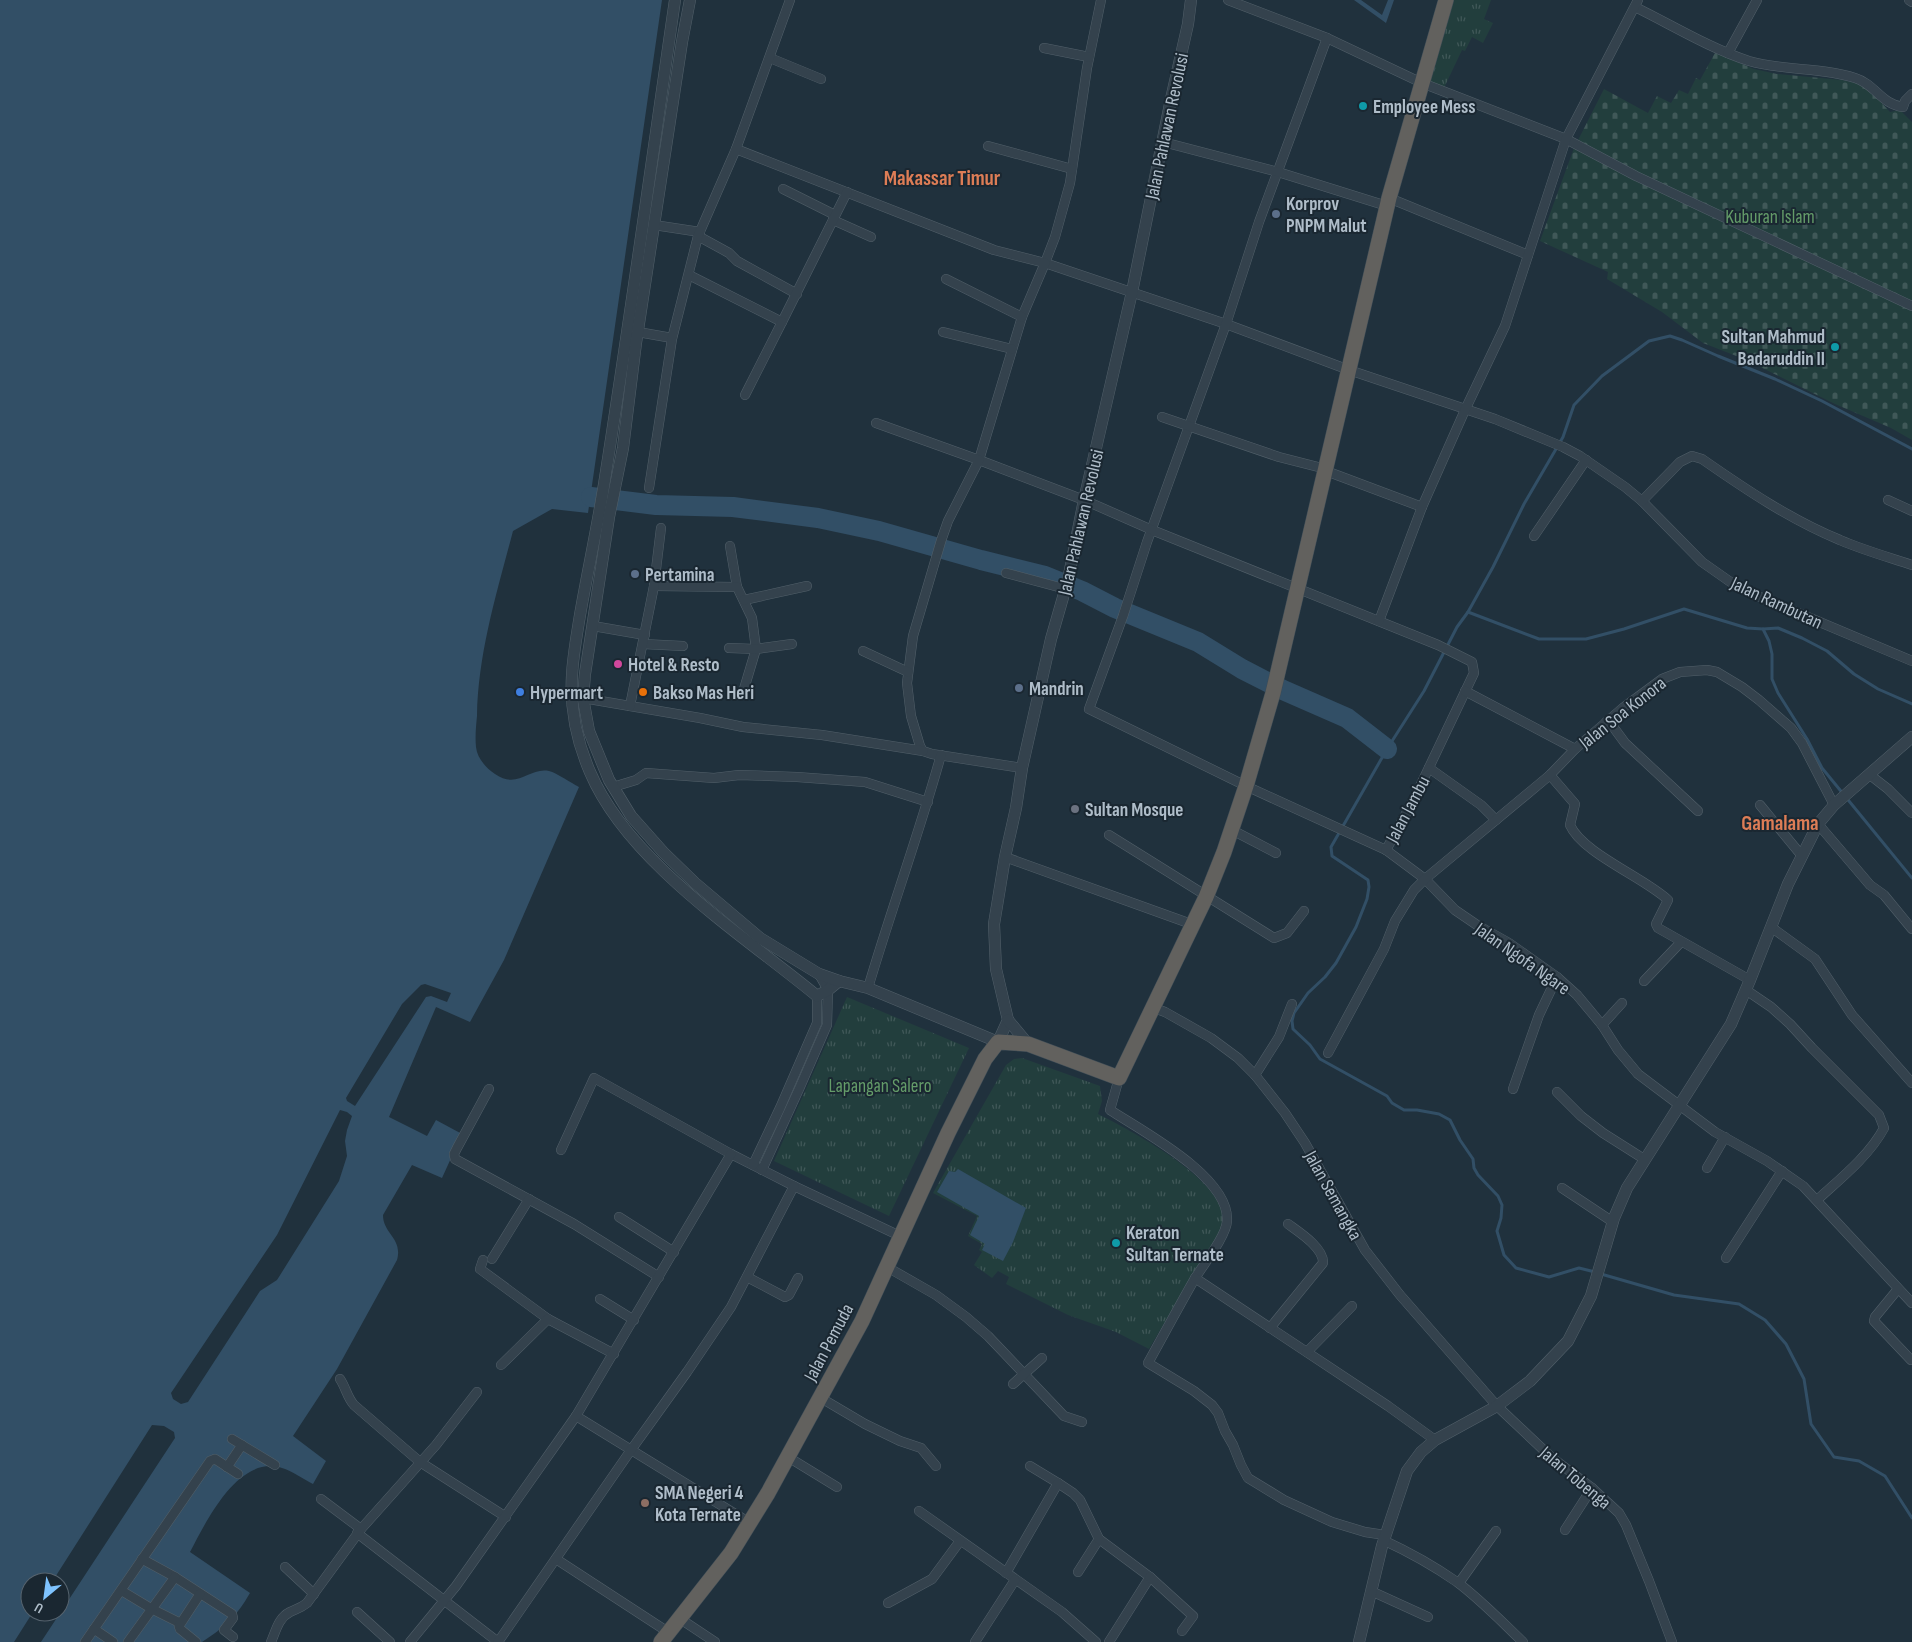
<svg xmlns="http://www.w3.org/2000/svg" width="1912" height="1642" viewBox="0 0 1912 1642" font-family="'Sofia Sans Condensed',sans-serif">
	<defs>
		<pattern id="cemetery-stones" width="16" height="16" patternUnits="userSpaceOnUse" patternTransform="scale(1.25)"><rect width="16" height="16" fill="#223e3d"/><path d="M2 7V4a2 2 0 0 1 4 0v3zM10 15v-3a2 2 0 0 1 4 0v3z" fill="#405858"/></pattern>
		<pattern id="park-tufts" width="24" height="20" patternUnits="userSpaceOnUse" patternTransform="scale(1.25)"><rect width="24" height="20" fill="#223e3d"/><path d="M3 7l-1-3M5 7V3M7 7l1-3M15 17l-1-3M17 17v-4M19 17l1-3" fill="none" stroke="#405858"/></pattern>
	</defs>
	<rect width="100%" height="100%" fill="#20313d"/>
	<path fill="url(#cemetery-stones)" d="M1715,53L1754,69L1777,74L1842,80L1865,85L1890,112L1900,110L1912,122V440L1891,428L1835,404L1744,359L1703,343L1662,312L1607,279L1608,272L1540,241L1574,148L1604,89L1648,113L1657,96L1671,103L1679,90L1688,94L1696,78L1700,80Z"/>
	<g fill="url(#park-tufts)">
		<path d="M1450,0H1491L1484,19L1493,23L1483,43L1472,37L1465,51L1462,50L1443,90L1429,84Z"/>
		<path d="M847,997L969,1048L889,1216L774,1161Z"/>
		<path d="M1022,1058L1100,1086L1102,1101L1098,1114C1128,1129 1227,1181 1223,1221C1222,1233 1208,1251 1202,1261C1184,1291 1166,1319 1149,1349L1116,1332L1068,1315L1006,1284L1009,1277L998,1271L992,1278L974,1265L982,1252L979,1250L982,1244L968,1236L977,1216L933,1193L1006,1065L1014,1059Z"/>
	</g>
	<g fill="#324f66" fill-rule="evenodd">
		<path d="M0,0H662L588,513L552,509L513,531C497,592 478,653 477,716C476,726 475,737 476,747C477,758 486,768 495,774C518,790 529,767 549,771C557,773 571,783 579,787L504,960L470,1022L436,1007L389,1117L427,1136L436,1120L462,1134L442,1178L412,1165L383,1215C383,1234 403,1238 397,1260L337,1369L293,1436L326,1461L313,1484C303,1479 292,1471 282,1468C238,1454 206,1522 190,1552L250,1593C236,1617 225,1627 202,1642H0ZM30,1582H60V1612H30Z"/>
		<path d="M1354,0H1361L1382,15L1388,0H1394L1386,23Z"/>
		<path d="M958,1169L1026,1208L1013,1242L1003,1261L982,1250L985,1244L970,1235L979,1216L937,1192L949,1171L955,1172Z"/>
	</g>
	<g fill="#20313d">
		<path d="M425,984L451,993L447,1002L431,996L426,997L355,1106L347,1101L346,1098L402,1004L421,985Z"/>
		<path d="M340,1110L347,1112L352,1116L347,1130L345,1141L347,1156L339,1181L277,1280L260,1291L188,1402L181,1404L173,1399L171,1393L277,1235Z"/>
		<path d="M152,1425L164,1426L174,1432L175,1438L41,1642H14L33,1612H60V1582H52Z"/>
	</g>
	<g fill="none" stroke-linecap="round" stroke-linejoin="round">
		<g stroke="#324f66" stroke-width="3">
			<path d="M1468,612L1539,639H1586L1624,629L1684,609L1747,628L1763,629L1769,641L1772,654V679L1778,693L1807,739L1822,768L1912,878"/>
			<path d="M1763,629L1778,628L1802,638L1827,651L1854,674L1878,689L1912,704"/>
			<path d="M1595,1272L1579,1268L1549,1277L1516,1268L1504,1255L1497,1231L1501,1218L1502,1205L1498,1196L1478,1175L1474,1168L1473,1159L1460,1140L1450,1120L1439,1114L1417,1110H1404L1392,1103L1387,1096L1320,1059L1310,1045L1293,1029L1292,1021L1294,1013L1308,993L1325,977L1336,963L1356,927L1367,899L1369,887L1368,880L1332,856L1331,847L1387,749L1424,691L1457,627L1468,612L1493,567L1524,504L1563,437L1574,405L1602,376L1649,341L1670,336L1682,340L1718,356L1775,379L1822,401L1912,449"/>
			<path d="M1601,1274L1674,1295L1739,1304L1765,1320L1786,1344L1804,1379L1811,1424L1834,1457L1859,1461L1885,1476L1912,1518"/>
		</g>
		<path stroke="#324f66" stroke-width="20" d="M591,497L656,505L733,507L818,518L879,531L981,560L1045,576L1082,591L1115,608L1198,642L1242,669L1283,690L1347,718L1387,749"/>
		<defs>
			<g id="minor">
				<path d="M1101,0L1087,68L1070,183L1055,237L1045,263L1226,324L1349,370L1495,419L1563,447L1580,456L1625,487L1642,501L1702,562L1729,581L1746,591L1912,661"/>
				<path d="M1228,0L1327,38L1422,83L1566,139L1636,176L1912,306"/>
				<path d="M1909,0L1912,2"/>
				<path d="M1635,7C1672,25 1709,48 1749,61C1784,71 1821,67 1855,78C1875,84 1881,104 1903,107L1905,101L1912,94"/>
				<path d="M1327,38L1259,222L1226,324L1147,542L1123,616L1089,709L1246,786L1386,850L1425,879L1455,910L1477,925L1509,943L1557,977L1577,995L1602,1025L1618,1050L1638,1074L1715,1132L1767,1161L1803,1186L1912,1303"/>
				<path d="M1044,48L1089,57"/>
				<path d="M1728,53L1757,0"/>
				<path d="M770,58L821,79"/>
				<path d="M1163,142L1278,172L1387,206"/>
				<path d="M988,146L1072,169"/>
				<path d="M736,149L994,250L1045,263L1022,317L979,460L1084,500L1152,530L1438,645L1472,662L1474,673L1414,799L1386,850"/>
				<path d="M783,189L835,215"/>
				<path d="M1389,198L1528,255"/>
				<path d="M833,220L871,237"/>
				<path d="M654,225L700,232"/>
				<path d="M698,236L729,253L737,261L797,294"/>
				<path d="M689,275L782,322L847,192"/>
				<path d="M946,279L1022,317"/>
				<path d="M638,332L672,338"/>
				<path d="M943,332L1012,349"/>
				<path d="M745,395L782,322"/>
				<path d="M1162,417L1279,457L1326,469"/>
				<path d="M876,423L979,460L948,521L941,541L913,636L907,683L911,716L920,746L923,751L932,754L1022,768"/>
				<path d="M1326,471L1422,507"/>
				<path d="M649,488L672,339L698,236L736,149L790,0"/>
				<path d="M1888,500L1912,511"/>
				<path d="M1642,501L1680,462L1692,456L1702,459C1745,489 1791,520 1840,540C1863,550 1888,557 1912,565"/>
				<path d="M1534,536L1586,460"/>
				<path d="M730,546L737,587"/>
				<path d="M1006,573L1066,589"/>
				<path d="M654,586L737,587L752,618L756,649L744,689"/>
				<path d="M744,600L807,586"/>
				<path d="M1379,621L1422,507L1465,410L1505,326L1566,139L1638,0"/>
				<path d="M593,626L645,635"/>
				<path d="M643,644L683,646"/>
				<path d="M729,648L756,649L792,644"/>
				<path d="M863,651L908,672"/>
				<path d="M1465,691L1575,749"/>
				<path d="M583,698L700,718L743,727L822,735L923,751"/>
				<path d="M630,706L654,586L661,528"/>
				<path d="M1606,722L1614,728L1625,743L1698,811"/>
				<path d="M1429,768L1481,805L1496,820"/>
				<path d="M1550,775L1575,804L1570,825C1582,853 1645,878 1668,900L1656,924L1658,928L1750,980"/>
				<path d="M1870,775L1888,789L1912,813"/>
				<path d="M613,787L636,780L646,773L714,778L739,775L797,777L865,782L928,802"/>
				<path d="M1760,805L1802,856"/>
				<path d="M1818,824L1870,885L1884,895L1912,929"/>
				<path d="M1232,830L1276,853"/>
				<path d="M1109,835L1274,938L1287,933L1304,911"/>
				<path d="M1005,857L1194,925"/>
				<path d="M1771,927L1815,959L1852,1015L1912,1083"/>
				<path d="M1644,981L1681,942"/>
				<path d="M868,988C891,910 919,834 941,755"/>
				<path d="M1746,990L1771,1007L1790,1024L1812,1048L1879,1115L1884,1128C1869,1156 1840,1179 1817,1200"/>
				<path d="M1154,1008L1165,1012L1211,1038L1238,1058L1255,1075L1285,1113L1305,1143L1365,1250L1400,1295L1497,1406L1551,1457L1592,1488L1619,1513L1626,1525L1649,1581L1672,1642"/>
				<path d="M1602,1025L1622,1003"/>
				<path d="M1328,1053L1384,949L1395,921L1414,890L1425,879L1550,775L1575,749L1624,707L1662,679L1680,672L1707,670L1717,672L1742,687L1759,700L1791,728L1802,743L1834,805"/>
				<path d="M1255,1075L1279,1037L1292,1004"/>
				<path d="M1119,1078L1110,1110C1142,1131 1230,1177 1227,1221C1226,1237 1202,1266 1194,1280C1178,1308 1163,1336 1148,1363L1194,1391L1212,1405L1218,1413L1225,1431L1233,1445L1241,1465L1248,1478L1284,1500L1332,1522L1365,1532L1385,1535"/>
				<path d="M489,1089L457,1148L454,1154L455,1159L574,1224L659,1277"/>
				<path d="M1513,1089L1539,1015L1557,977"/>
				<path d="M1557,1092L1581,1116L1603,1133L1644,1159"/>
				<path d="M561,1150L594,1078L731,1154L794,1186L900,1236"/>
				<path d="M753,1165L780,1108L817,1023V996"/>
				<path d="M1707,1168L1725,1137"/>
				<path d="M762,1170L800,1087L827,1025L828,990L819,974"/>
				<path d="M1562,1188L1613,1222"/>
				<path d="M619,1217L674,1252"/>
				<path d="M1726,1258L1782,1171"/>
				<path d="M492,1259L529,1199"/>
				<path d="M483,1260L480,1269L548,1319"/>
				<path d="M887,1267L936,1295L966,1317L988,1336L1064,1416L1082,1422"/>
				<path d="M747,1277L785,1297L789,1295L798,1278"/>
				<path d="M1195,1278L1388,1406L1435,1440"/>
				<path d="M1898,1289L1875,1317L1874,1321L1911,1360"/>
				<path d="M600,1299L634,1320"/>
				<path d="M1270,1328L1323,1263C1324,1248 1299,1232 1288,1224"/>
				<path d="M1307,1352L1352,1306"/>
				<path d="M501,1365L548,1319L614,1354"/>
				<path d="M340,1379C346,1388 347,1397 354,1405L420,1462L506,1517"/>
				<path d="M1013,1384L1042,1358"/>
				<path d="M821,1398L865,1424L900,1441L921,1448L936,1466"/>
				<path d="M576,1416L750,1523"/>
				<path d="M232,1439L275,1465"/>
				<path d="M788,1457L837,1487"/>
				<path d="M1030,1466L1058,1483"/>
				<path d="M227,1467L242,1445"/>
				<path d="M321,1499L361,1529"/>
				<path d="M919,1511L1062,1612L1096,1642"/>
				<path d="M1565,1530L1592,1488"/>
				<path d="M357,1533L498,1642"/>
				<path d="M1383,1540C1409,1552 1434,1566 1457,1582C1481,1600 1502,1622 1523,1642"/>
				<path d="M142,1559L175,1577L232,1614L233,1618L224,1630L233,1637"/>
				<path d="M556,1559L668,1632"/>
				<path d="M285,1567L314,1594"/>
				<path d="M1078,1572L1099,1539"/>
				<path d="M1006,1573L1058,1483L1073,1493L1080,1500L1099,1539L1150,1577L1109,1642"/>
				<path d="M1150,1577L1193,1616L1182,1631"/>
				<path d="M1459,1583L1496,1531"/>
				<path d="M122,1591L152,1609L180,1623"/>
				<path d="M1371,1591L1428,1617"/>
				<path d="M888,1603L932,1579L960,1541"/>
				<path d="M357,1612L390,1642"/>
				<path d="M679,1618L715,1642"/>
				<path d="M94,1629L113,1642"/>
				<path d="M85,1642L210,1461L215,1459L238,1474"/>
				<path d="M128,1642L175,1577"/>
				<path d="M196,1642L180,1629L179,1626L200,1594"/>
				<path d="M271,1642C276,1631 278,1618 290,1612C296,1609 301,1608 307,1603L361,1529L436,1445L477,1392"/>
				<path d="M410,1642L456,1586L576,1416L731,1154"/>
				<path d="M498,1642L631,1450L687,1372L731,1307L794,1186"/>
				<path d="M975,1642L1015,1580"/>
			</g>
			<g id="tertiary">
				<path d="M675,0C652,159 630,319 605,478C598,524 588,569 580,615C577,634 573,655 572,675C570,708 577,742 590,772C628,862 743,935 817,996L828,990L839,981"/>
				<path d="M690,0L682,42L636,343L623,448L609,517L585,674L583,698L589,731L609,780L631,816L663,852L695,883L760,938L819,974L839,981L868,988L998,1042L1008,1020L996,969L994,924L1005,857L1016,808L1022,768L1051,639L1068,580L1084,500L1132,292L1171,99L1188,24L1191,0"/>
				<path d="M1008,1020L1028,1044"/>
				<path d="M1359,1642L1382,1546L1407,1471L1421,1452L1435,1440L1497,1406L1530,1381L1568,1341L1591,1296L1614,1218L1627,1188L1731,1024L1750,980L1788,884L1818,824L1834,805L1912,737"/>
			</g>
			<path id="trunk" d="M661,1642L731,1553L768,1493L862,1321L948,1133L985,1059L998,1042L1028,1044L1119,1078L1206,897L1224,852L1246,786L1273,693L1389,198L1446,0"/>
		</defs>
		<use href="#minor" stroke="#52606a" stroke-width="10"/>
		<use href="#tertiary" stroke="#52606a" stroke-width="12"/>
		<use href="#trunk" stroke="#3f4d57" stroke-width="16"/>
		<use href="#minor" stroke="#34424d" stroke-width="9"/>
		<use href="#tertiary" stroke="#34424d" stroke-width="11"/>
		<use href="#trunk" stroke="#62615e" stroke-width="15"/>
	</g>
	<g fill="#0f9aa8" stroke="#1a2731" stroke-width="2">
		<circle cx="1363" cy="106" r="5"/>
		<circle cx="1835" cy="347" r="5"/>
		<circle cx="1116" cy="1243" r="5"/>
	</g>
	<g fill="#5c6f8a" stroke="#1a2731" stroke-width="2">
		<circle cx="1276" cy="214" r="5"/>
		<circle cx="635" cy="574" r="5"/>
		<circle cx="1019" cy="688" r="5"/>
	</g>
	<circle fill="#d1479c" stroke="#1a2731" stroke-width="2" cx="618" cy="664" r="5"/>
	<circle fill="#3f7fe0" stroke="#1a2731" stroke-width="2" cx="520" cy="692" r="5"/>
	<circle fill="#e8710a" stroke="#1a2731" stroke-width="2" cx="643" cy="692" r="5"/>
	<circle fill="#6b7280" stroke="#1a2731" stroke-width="2" cx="1075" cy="809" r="5"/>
	<circle fill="#8d6e63" stroke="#1a2731" stroke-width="2" cx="645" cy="1503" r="5"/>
	<g text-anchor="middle" stroke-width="4" stroke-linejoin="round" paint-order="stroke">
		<g font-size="19" font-weight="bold" fill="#afbdc9" stroke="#1a2731" text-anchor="start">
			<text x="1373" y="113">Employee Mess</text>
			<text x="1286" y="210">Korprov<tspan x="1286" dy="22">PNPM Malut</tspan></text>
			<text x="1825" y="343" text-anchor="end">Sultan Mahmud<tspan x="1825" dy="22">Badaruddin II</tspan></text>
			<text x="645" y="581">Pertamina</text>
			<text x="628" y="671">Hotel &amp; Resto</text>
			<text x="1029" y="695">Mandrin</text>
			<text x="530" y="699">Hypermart</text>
			<text x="653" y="699">Bakso Mas Heri</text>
			<text x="1085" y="816">Sultan Mosque</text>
			<text x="1126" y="1239">Keraton<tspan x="1126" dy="22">Sultan Ternate</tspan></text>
			<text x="655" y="1499">SMA Negeri 4<tspan x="655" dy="22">Kota Ternate</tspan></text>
		</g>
		<g font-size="19" fill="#afbdc9" stroke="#1a2731">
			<text transform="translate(1166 126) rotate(-78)" y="7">Jalan Pahlawan Revolusi</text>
			<text transform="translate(1080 522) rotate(-77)" y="7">Jalan Pahlawan Revolusi</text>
			<text transform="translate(1777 602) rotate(25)" y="7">Jalan Rambutan</text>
			<text transform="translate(1622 712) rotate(-38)" y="7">Jalan Soa Konora</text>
			<text transform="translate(1407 809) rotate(-62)" y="7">Jalan Jambu</text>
			<text transform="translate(1523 958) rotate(35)" y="7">Jalan Ngofa Ngare</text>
			<text transform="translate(1334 1195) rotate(61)" y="7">Jalan Semangka</text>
			<text transform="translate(828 1342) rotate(-62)" y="7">Jalan Pemuda</text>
			<text transform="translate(1576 1477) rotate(40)" y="7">Jalan Tobenga</text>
		</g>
		<g font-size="19" fill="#649c69" stroke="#1a2731">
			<text x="1770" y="223">Kuburan Islam</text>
			<text x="880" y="1092">Lapangan Salero</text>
		</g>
		<g font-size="21" font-weight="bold" fill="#dd7d56" stroke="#1a2731">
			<text x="942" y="185">Makassar Timur</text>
			<text x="1780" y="830">Gamalama</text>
		</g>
	</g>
	<g transform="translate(45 1597) rotate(209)"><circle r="24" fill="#1a2731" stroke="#56636e"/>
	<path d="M0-4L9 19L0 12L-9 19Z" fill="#7ec3ff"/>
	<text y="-8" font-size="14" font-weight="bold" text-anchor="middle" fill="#afbdc9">U</text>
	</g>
</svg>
